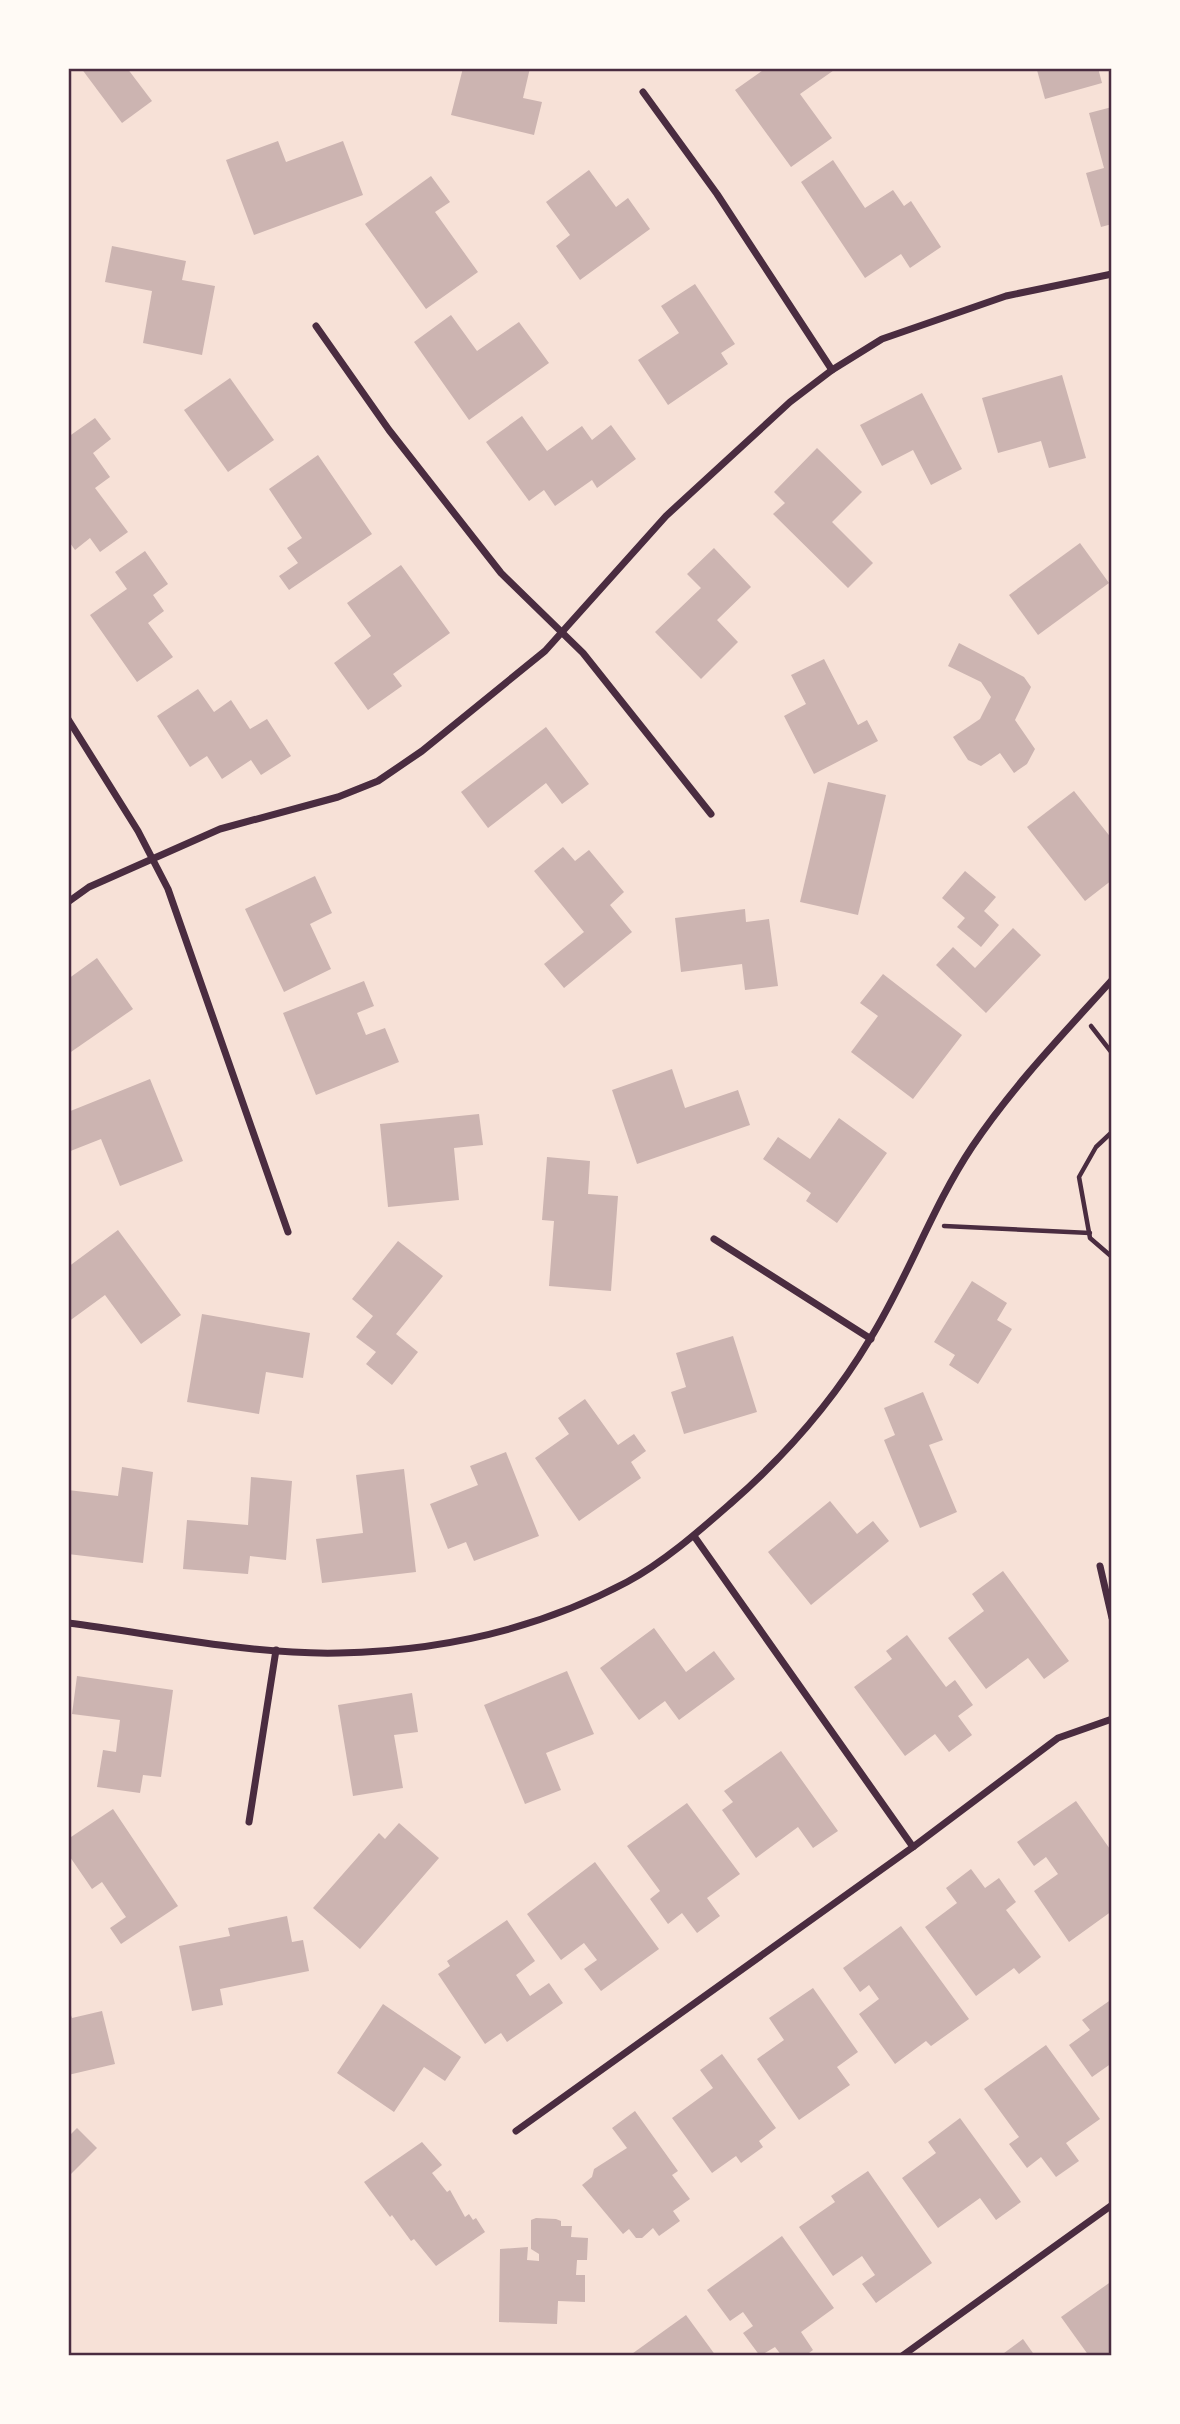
<svg xmlns="http://www.w3.org/2000/svg" width="1180" height="2424" viewBox="0 0 1180 2424" font-family="'Libre Baskerville',serif">
	<rect width="100%" height="100%" fill="#f7e1d7"/>
	<g fill="#ccb4b1">
		<path d="M81,68H127L152,101L122,123Z"/>
		<path d="M463,68H530L523,98L542,102L534,135L451,115Z"/>
		<path d="M766,68H837L800,94L832,138L791,167L735,90Z"/>
		<path d="M1043,68H1098L1102,83L1045,99L1037,70Z"/>
		<path d="M1112,107V224L1101,227L1086,173L1104,168L1089,113Z"/>
		<path d="M278,141L286,162L343,141L363,195L254,235L226,160Z"/>
		<path d="M833,160L865,208L893,190L904,206L911,201L941,247L910,268L901,254L865,278L801,182Z"/>
		<path d="M589,170L616,207L628,198L650,229L580,280L556,246L570,235L546,202Z"/>
		<path d="M431,176L450,202L435,212L478,272L426,309L365,224Z"/>
		<path d="M112,246L186,261L182,280L215,286L202,355L143,343L152,291L105,282Z"/>
		<path d="M695,284L735,344L721,353L728,364L668,405L638,360L679,333L661,306Z"/>
		<path d="M451,315L477,351L519,322L549,363L469,420L414,342Z"/>
		<path d="M1062,375L1086,458L1049,468L1041,441L998,453L982,398Z"/>
		<path d="M230,378L274,440L228,472L184,410Z"/>
		<path d="M922,393L962,469L931,485L913,450L882,466L860,425Z"/>
		<path d="M522,416L547,451L582,426L592,440L611,425L636,459L597,488L592,480L555,506L544,490L529,501L486,442Z"/>
		<path d="M95,418L111,439L93,453L110,477L95,488L128,532L100,552L90,538L75,550L68,540V437Z"/>
		<path d="M817,448L862,492L832,522L873,563L848,588L773,514L785,503L774,492Z"/>
		<path d="M318,455L372,534L289,590L279,576L298,563L287,548L302,538L269,489Z"/>
		<path d="M1080,543L1109,583L1038,635L1009,595Z"/>
		<path d="M714,548L751,587L717,620L738,642L701,679L655,632L701,588L687,574Z"/>
		<path d="M145,551L168,584L153,595L164,611L148,623L173,657L137,682L90,615L127,589L115,572Z"/>
		<path d="M401,565L450,633L393,674L402,686L368,710L334,663L371,636L347,603Z"/>
		<path d="M959,643L1024,677L1031,687L1015,720L1035,749L1027,764L1014,773L1000,753L981,766L968,760L953,737L980,719L991,697L981,682L948,666Z"/>
		<path d="M824,659L858,725L867,720L878,741L814,774L784,716L806,704L791,675Z"/>
		<path d="M198,689L214,712L231,700L250,729L267,719L291,756L261,775L251,760L222,779L207,756L190,767L157,716Z"/>
		<path d="M546,727L589,784L562,804L546,783L488,828L461,792Z"/>
		<path d="M828,782L886,795L858,915L800,902Z"/>
		<path d="M1074,791L1112,839V880L1085,901L1027,827Z"/>
		<path d="M563,847L575,861L589,850L624,892L610,905L632,932L564,988L544,964L584,932L534,871Z"/>
		<path d="M965,871L996,897L984,911L999,925L981,947L957,927L965,918L942,898Z"/>
		<path d="M315,876L332,913L310,924L331,969L284,992L245,909Z"/>
		<path d="M745,909L746,922L769,919L778,986L745,990L742,964L681,972L675,918Z"/>
		<path d="M1013,928L1041,955L986,1013L936,965L953,947L975,968Z"/>
		<path d="M97,958L133,1009L68,1054V979Z"/>
		<path d="M883,974L962,1035L913,1099L851,1052L878,1016L860,1003Z"/>
		<path d="M364,981L374,1006L357,1013L366,1035L385,1028L399,1062L316,1095L283,1013Z"/>
		<path d="M672,1069L685,1108L738,1090L750,1125L637,1164L612,1090Z"/>
		<path d="M150,1079L183,1161L120,1186L101,1139L68,1152V1112Z"/>
		<path d="M479,1114L483,1145L454,1148L459,1200L388,1207L380,1124Z"/>
		<path d="M839,1118L887,1153L837,1223L806,1201L811,1193L763,1159L778,1137L810,1159Z"/>
		<path d="M547,1157L590,1161L588,1194L618,1196L611,1291L549,1286L554,1221L542,1220Z"/>
		<path d="M118,1230L181,1315L141,1344L105,1295L68,1322V1267Z"/>
		<path d="M398,1241L443,1276L396,1334L418,1352L392,1385L366,1364L376,1352L356,1337L373,1316L352,1299Z"/>
		<path d="M972,1281L1007,1303L997,1320L1012,1329L978,1384L949,1365L955,1355L934,1342Z"/>
		<path d="M202,1314L310,1333L303,1378L266,1372L259,1414L187,1402Z"/>
		<path d="M733,1336L757,1412L684,1434L671,1392L686,1387L676,1353Z"/>
		<path d="M923,1392L943,1440L929,1445L957,1512L920,1528L884,1440L895,1435L884,1408Z"/>
		<path d="M585,1399L618,1445L634,1434L646,1451L631,1462L641,1478L579,1521L535,1458L569,1434L558,1418Z"/>
		<path d="M506,1452L539,1536L474,1561L466,1542L448,1549L430,1504L478,1485L470,1466Z"/>
		<path d="M122,1467L153,1472L143,1563L68,1554V1490L118,1496Z"/>
		<path d="M404,1469L416,1572L322,1583L316,1539L363,1533L356,1475Z"/>
		<path d="M251,1477L292,1481L286,1560L250,1556L248,1574L183,1569L187,1520L248,1525Z"/>
		<path d="M830,1501L857,1534L873,1521L889,1541L811,1605L768,1552Z"/>
		<path d="M1003,1571L1069,1661L1044,1679L1028,1658L986,1689L948,1638L984,1611L972,1594Z"/>
		<path d="M654,1628L686,1672L714,1651L735,1679L679,1720L665,1701L639,1720L600,1668Z"/>
		<path d="M907,1635L946,1687L955,1680L973,1705L958,1716L972,1735L949,1752L935,1734L905,1756L854,1687L892,1659L886,1651Z"/>
		<path d="M567,1671L594,1734L546,1753L561,1790L525,1804L484,1705Z"/>
		<path d="M77,1676L173,1690L161,1777L143,1775L140,1793L97,1787L103,1750L116,1752L120,1720L72,1714Z"/>
		<path d="M412,1693L418,1732L394,1735L403,1788L353,1796L338,1705Z"/>
		<path d="M781,1751L838,1831L813,1848L798,1827L756,1858L722,1810L733,1802L724,1791Z"/>
		<path d="M1076,1801L1112,1852V1911L1069,1942L1034,1891L1058,1874L1046,1857L1034,1866L1017,1842Z"/>
		<path d="M687,1803L740,1874L707,1898L720,1916L697,1933L682,1913L668,1924L650,1899L660,1891L627,1846Z"/>
		<path d="M113,1809L178,1906L121,1944L110,1928L126,1917L102,1882L92,1889L68,1854V1839Z"/>
		<path d="M399,1823L439,1858L360,1949L313,1908L379,1833L385,1839Z"/>
		<path d="M595,1862L659,1949L601,1991L584,1969L597,1960L584,1943L561,1960L527,1914Z"/>
		<path d="M971,1869L985,1888L999,1878L1016,1902L1006,1910L1041,1957L1019,1974L1014,1968L976,1996L925,1927L957,1903L946,1888Z"/>
		<path d="M287,1916L292,1942L303,1940L309,1971L220,1989L223,2005L192,2011L179,1946L230,1936L228,1928Z"/>
		<path d="M507,1920L535,1961L516,1975L530,1996L549,1983L563,2003L507,2042L501,2033L485,2044L438,1974L450,1966L447,1961Z"/>
		<path d="M901,1926L969,2019L931,2046L926,2041L895,2064L859,2014L879,1999L869,1985L860,1992L843,1968Z"/>
		<path d="M813,1988L858,2052L837,2067L850,2085L799,2120L757,2059L784,2040L769,2018Z"/>
		<path d="M1112,1999V2063L1092,2077L1069,2045L1090,2030L1082,2020Z"/>
		<path d="M383,2004L461,2057L445,2081L424,2067L394,2112L337,2073Z"/>
		<path d="M68,2007L72,2018L102,2011L115,2064L68,2075Z"/>
		<path d="M1046,2045L1100,2119L1066,2143L1079,2161L1056,2177L1041,2157L1027,2168L1009,2144L1019,2137L984,2089Z"/>
		<path d="M722,2054L776,2128L759,2141L763,2147L741,2163L736,2156L712,2173L672,2118L713,2088L700,2070Z"/>
		<path d="M635,2111L678,2171L672,2175L690,2199L673,2211L680,2221L659,2236L653,2228L642,2238H636L629,2229L623,2234L582,2185L592,2177L594,2169L627,2148L612,2128Z"/>
		<path d="M960,2118L1021,2202L996,2220L980,2198L938,2228L902,2178L936,2153L928,2142Z"/>
		<path d="M77,2128L97,2148L68,2177V2137Z"/>
		<path d="M422,2142L442,2165L432,2173L447,2192L450,2190L465,2217L469,2214L473,2220L476,2218L485,2232L436,2266L414,2239L411,2241L392,2215L390,2217L364,2182Z"/>
		<path d="M868,2171L932,2263L876,2303L862,2284L875,2275L862,2256L833,2276L799,2227L835,2202L831,2196Z"/>
		<path d="M536,2218L556,2219L561,2221V2226H572L571,2237L588,2238L587,2260H577L576,2275H585V2302L558,2301L557,2324L499,2322L500,2249L528,2247L527,2260L539,2261V2254L531,2249V2220Z"/>
		<path d="M782,2236L834,2308L801,2332L813,2350L805,2356H782L775,2347L760,2356L743,2333L753,2326L743,2312L730,2321L707,2290Z"/>
		<path d="M1112,2281V2356H1089L1061,2317Z"/>
		<path d="M686,2315L716,2356H629Z"/>
		<path d="M1023,2339L1035,2356H1000Z"/>
	</g>
	<g fill="none" stroke-linecap="round" stroke-linejoin="round">
		<g stroke="#4a2c40" stroke-width="4.5">
			<path d="M1091,1026L1112,1053"/>
			<path d="M1112,1132L1096,1147L1079,1177L1090,1238L1112,1257"/>
			<path d="M944,1226L1090,1233"/>
		</g>
		<g stroke="#4a2c40" stroke-width="7">
			<path d="M643,92L717,194L832,370"/>
			<path d="M316,326L389,430L501,573L583,653L711,814"/>
			<path d="M68,719L138,831L168,889L288,1232"/>
			<path d="M68,902L89,887L220,829L338,797L378,781L422,751L545,651L666,516L790,402L832,370L882,339L1006,296L1112,274"/>
			<path d="M714,1239L871,1339"/>
			<path d="M694,1536L913,1847"/>
			<path d="M1100,1566L1112,1618"/>
			<path d="M68,1623C155,1634 252,1655 339,1653C440,1651 537,1630 627,1582C664,1562 698,1532 730,1504C785,1456 832,1403 870,1339C908,1278 932,1207 972,1147C1012,1087 1064,1033 1112,980"/>
			<path d="M249,1822L276,1650"/>
			<path d="M516,2131L913,1847L1058,1738L1112,1719"/>
			<path d="M902,2356L1112,2205"/>
		</g>
	</g>
	<rect width="1180" height="2424" fill="none" stroke="#fffaf5" stroke-width="140"/>
	<rect x="70" y="70" width="1040" height="2284" fill="none" stroke="#4a2c40" stroke-width="2.5"/>
</svg>
